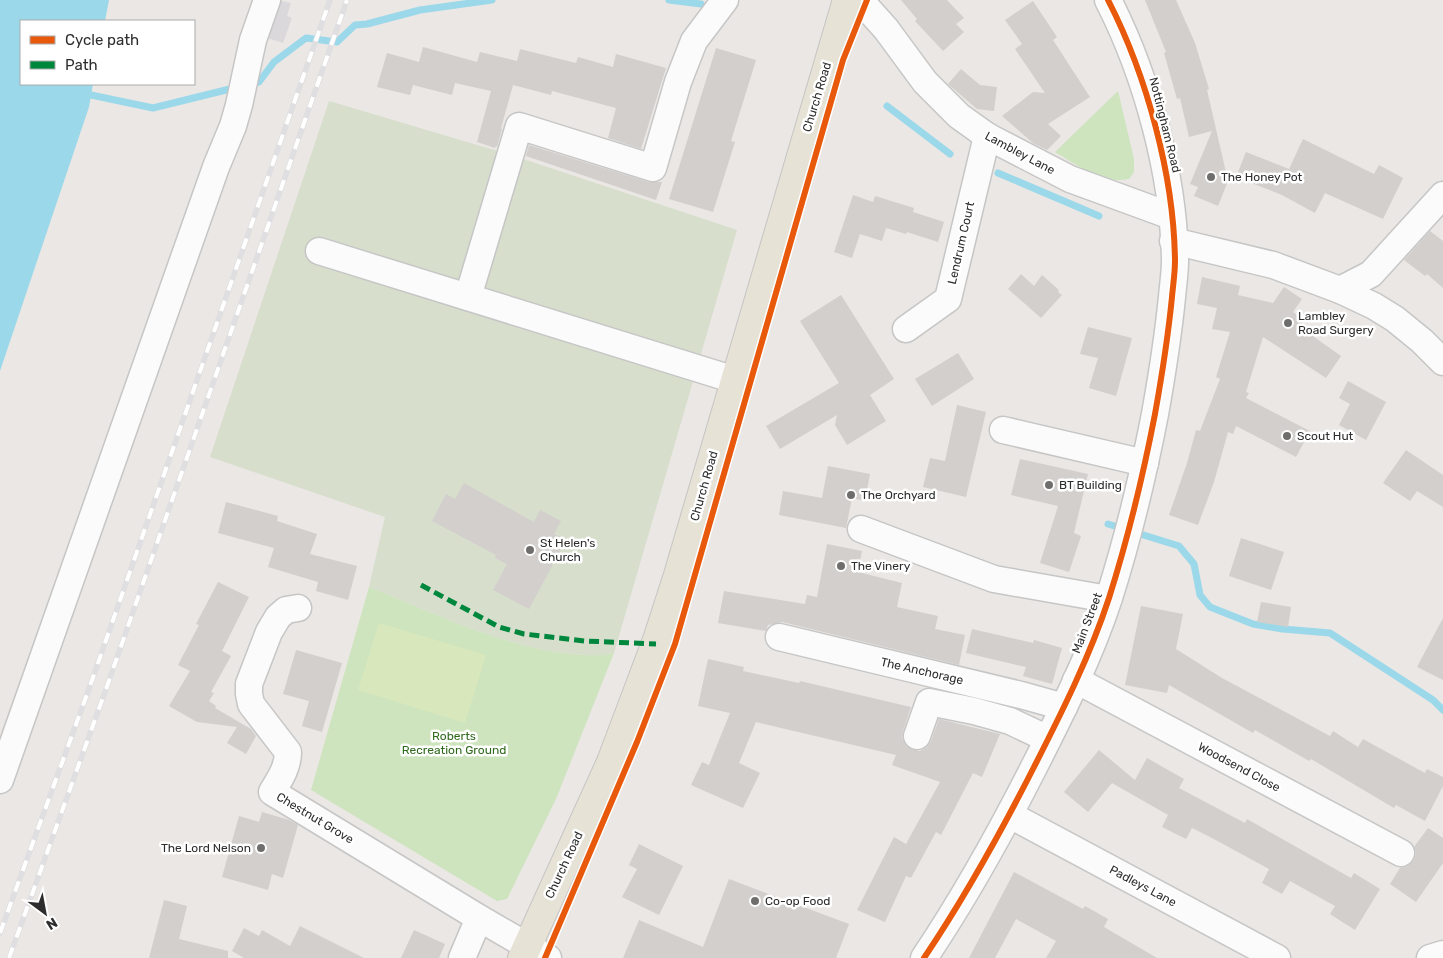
<svg xmlns="http://www.w3.org/2000/svg" width="1443" height="958" viewBox="0 0 1443 958" font-family="Rubik,sans-serif">
	<rect width="100%" height="100%" fill="#eae7e4"/>
	<path fill="#dbd8db" d="M277,0L291,3L287,16L292,18L283,43L264,37Z"/>
	<g fill="#cee4be">
		<path d="M1118,91L1134,159V172L1129,179C1103,185 1077,165 1055,152Z"/>
		<path d="M369,587C435,613 515,653 587,655C596,656 605,654 614,653L556,799L507,899L497,901L311,790Z"/>
	</g>
	<path fill="#d7decc" d="M329,101L511,155L737,230L614,653C605,654 596,656 587,655C515,653 435,613 369,587L385,517L210,457Z"/>
	<path fill="#d8e8bc" d="M379,623L486,655L465,723L358,690Z"/>
	<path fill="#9ad8ea" d="M0,0H109L105,21H21V84H93L89,107L0,371Z"/>
	<g fill="none" stroke-linecap="round" stroke-linejoin="round">
		<g stroke="#9ad8ea" stroke-width="7">
			<path d="M669,0L701,4"/>
			<path d="M249,84L259,82L274,62L306,38L337,42L355,25L367,24L420,10L492,0"/>
			<path d="M83,95H91L153,108L238,87"/>
			<path d="M887,106L950,154"/>
			<path d="M998,173L1099,216"/>
			<path d="M1108,524L1179,546L1194,564L1200,595L1210,607L1253,624L1283,629L1330,633L1433,700L1443,710"/>
		</g>
	</g>
	<g fill="#d2cfcd">
		<path d="M901,0H947L964,18L956,24L964,32L943,51L915,21L917,19Z"/>
		<path d="M1145,0H1176L1195,43L1209,89L1207,90L1228,181L1218,206L1194,196L1198,187L1190,184L1212,131L1189,137L1180,98L1177,99L1164,53L1166,52Z"/>
		<path d="M1033,1L1057,37L1053,40L1090,97L1048,124L1061,136L1047,150L1033,143L1002,116L1033,92L1045,93L1015,49L1022,44L1005,20Z"/>
		<path d="M423,47L477,62L480,52L517,61L520,49L576,63L578,57L613,67L616,54L666,68L641,149L608,138L616,108L552,91L551,95L513,85L501,128L502,129L497,147L496,146L495,148L477,142L491,91L455,83L452,95L413,85L410,95L377,87L387,53L419,62Z"/>
		<path d="M716,48L756,60L731,141L735,142L713,212L669,199Z"/>
		<path d="M961,69L980,85L997,87L994,111L977,109L948,84Z"/>
		<path d="M1303,139L1374,174L1379,165L1403,178L1383,219L1325,193L1315,213L1282,195L1236,177L1246,152L1289,169Z"/>
		<path d="M529,145L649,182H662L656,200L526,156Z"/>
		<path d="M853,195L873,202L875,196L914,208L913,212L944,222L938,242L907,232L906,234L886,228L882,241L860,234L852,258L834,252Z"/>
		<path d="M1430,231L1443,241V288L1427,274L1425,276L1404,260Z"/>
		<path d="M1021,274L1034,286L1042,275L1059,290L1058,292L1062,295L1041,318L1008,289Z"/>
		<path d="M1202,277L1240,286L1238,295L1273,303L1284,287L1302,299L1293,312L1304,320L1300,327L1341,356L1326,378L1263,337L1246,392L1249,393L1246,398L1310,431L1296,457L1236,426L1233,434L1228,432L1214,482L1198,525L1169,515L1187,463L1196,430L1200,431L1220,379L1216,377L1230,332L1212,329L1217,308L1197,304Z"/>
		<path d="M841,295L894,379L870,395L886,421L847,445L835,425L837,415L780,449L766,426L839,383L800,321Z"/>
		<path d="M1088,327L1132,338L1116,396L1089,388L1098,358L1080,354Z"/>
		<path d="M958,353L974,379L932,406L915,379Z"/>
		<path d="M1348,381L1386,402L1366,440L1339,425L1350,404L1339,398Z"/>
		<path d="M957,405L986,412L966,497L923,487L930,458L945,461Z"/>
		<path d="M1406,450L1443,475V507L1417,491L1410,501L1383,483Z"/>
		<path d="M1020,459L1088,474L1074,533L1081,536L1069,572L1040,563L1058,506L1011,495Z"/>
		<path d="M828,466L870,474L865,501L852,498L846,528L779,515L783,491L822,498Z"/>
		<path d="M464,483L534,522L540,510L561,521L554,534L566,540L529,609L493,590L507,564L495,558L496,555L432,521L446,494L455,499Z"/>
		<path d="M226,502L278,516L277,521L317,534L310,554L357,566L348,600L316,591L318,582L268,567L274,548L218,533Z"/>
		<path d="M1241,538L1284,552L1271,590L1229,576Z"/>
		<path d="M827,544L862,551L858,572L902,583L897,607L938,616L935,629L965,635L959,665L782,622L768,625L766,631L718,623L724,591L805,604L807,595L817,597Z"/>
		<path d="M218,582L249,597L222,651L231,656L211,692L214,693L209,701L216,706L215,708L251,729L256,736L246,754L227,743L237,727L197,722L169,706L190,671L178,665L199,625L196,624Z"/>
		<path d="M1261,602L1291,607L1288,627L1257,622Z"/>
		<path d="M1141,606L1183,614L1176,649L1222,678L1330,736L1333,731L1358,747L1363,739L1425,773L1427,769L1443,777V786L1425,821L1396,805L1394,808L1311,759L1309,761L1255,730L1253,733L1169,685L1167,693L1125,685Z"/>
		<path d="M1443,618V680L1417,667Z"/>
		<path d="M972,629L1033,643L1034,640L1062,648L1052,684L1023,676L1026,667L966,653Z"/>
		<path d="M296,650L342,663L322,732L302,726L309,701L283,694Z"/>
		<path d="M708,659L744,667L743,671L799,683L800,681L911,707L903,731L902,738L906,746L912,750L920,751L927,747L931,741L939,719L1000,734L982,777L973,773L941,835L936,832L911,878L906,876L885,922L857,910L894,837L906,844L940,782L892,765L896,755L756,722L739,763L760,773L743,808L691,785L702,762L709,765L730,713L698,706Z"/>
		<path d="M1099,750L1135,780L1147,758L1184,779L1179,788L1245,823L1247,819L1351,878L1354,873L1380,889L1355,930L1330,914L1335,906L1290,881L1282,894L1262,883L1269,869L1212,838L1192,828L1186,839L1162,827L1168,815L1112,783L1088,812L1064,792Z"/>
		<path d="M262,812L289,820L298,825L283,878L272,874L268,890L222,877L239,816L259,822Z"/>
		<path d="M1428,828L1443,838V863L1416,902L1390,884L1400,868L1408,866L1414,860L1416,853L1414,847Z"/>
		<path d="M639,844L683,866L659,915L622,897L637,869L629,865Z"/>
		<path d="M1014,872L1083,909L1085,906L1108,919L1104,927L1157,958H1046L1056,941L1016,919L995,958H969Z"/>
		<path d="M729,879L849,924L836,958H623L639,920L703,947Z"/>
		<path d="M164,900L187,906L179,939L228,951V958H149Z"/>
		<path d="M300,926L364,958H244L232,951L244,928L259,936L262,930L290,946Z"/>
		<path d="M414,930L445,944L439,958H401Z"/>
	</g>
	<g fill="none" stroke-linecap="round" stroke-linejoin="round">
		<defs>
			<g id="minor">
				<path d="M860,0L886,29L925,82L959,116L987,136L1070,179L1171,216"/>
				<path d="M1173,241L1273,265L1340,290L1374,306L1395,319L1422,341L1443,362"/>
				<path d="M319,251L735,380"/>
				<path d="M1340,290L1371,274L1443,195"/>
				<path d="M468,297L519,126L653,168L678,82L694,41L725,0"/>
				<path d="M906,329L948,299L987,136"/>
				<path d="M1003,430L1145,463"/>
				<path d="M861,529L994,579L1108,599"/>
				<path d="M298,608L286,610L278,617L269,632L249,684V694L251,704L288,752C288,767 280,779 272,792L479,918L548,958"/>
				<path d="M779,637L1021,695L1064,707"/>
				<path d="M1076,680L1401,853"/>
				<path d="M917,736L929,702L974,711L1010,721L1048,739"/>
				<path d="M0,780L216,167L233,126L239,105L253,40L267,0"/>
				<path d="M1010,815L1277,958"/>
				<path d="M462,958L479,918"/>
				<path d="M924,958C965,897 1001,832 1034,767C1062,712 1090,656 1109,598C1128,538 1143,476 1155,414C1162,375 1168,337 1172,297C1173,285 1175,273 1175,261C1174,176 1147,76 1108,0"/>
				<path d="M1430,958L1443,954"/>
			</g>
			<path id="major" d="M522,958L611,762L657,640L678,575L847,0"/>
		</defs>
		<use href="#minor" stroke="#c6c6c6" stroke-width="29"/>
		<use href="#major" stroke="#c6c4c3" stroke-width="30"/>
		<use href="#minor" stroke="#fcfbfb" stroke-width="26"/>
		<use href="#major" stroke="#e7e2d6" stroke-width="28"/>
		<defs>
			<g id="rail">
				<path d="M0,933L90,686L330,0"/>
				<path d="M9,958L105,692L347,0"/>
			</g>
		</defs>
		<use href="#rail" stroke="#dfdee0" stroke-width="5.5"/>
		<use href="#rail" stroke="#fff" stroke-width="4" stroke-dasharray="11" stroke-linecap="butt"/>
		<path stroke="#00873e" stroke-width="5" stroke-dasharray="10 5" stroke-linecap="butt" d="M421,585L499,627L524,634L585,641L656,644"/>
		<defs>
			<g id="cycleway">
				<path d="M545,958L637,742L675,644L843,60L867,0"/>
				<path d="M924,958C965,897 1001,832 1034,767C1062,712 1090,656 1109,598C1128,538 1143,476 1155,414C1162,375 1168,337 1172,297C1173,285 1175,273 1175,261C1174,176 1147,76 1108,0"/>
			</g>
		</defs>
		<use href="#cycleway" stroke="#fff" stroke-width="9"/>
		<use href="#cycleway" stroke="#e8590c" stroke-width="6"/>
	</g>
	<g fill="#6f6e6d" stroke="#fff" stroke-width="2">
		<circle cx="1211" cy="177" r="5"/>
		<circle cx="1288" cy="323" r="5"/>
		<circle cx="1287" cy="436" r="5"/>
		<circle cx="1049" cy="485" r="5"/>
		<circle cx="851" cy="495" r="5"/>
		<circle cx="530" cy="550" r="5"/>
		<circle cx="841" cy="566" r="5"/>
		<circle cx="261" cy="848" r="5"/>
		<circle cx="755" cy="901" r="5"/>
	</g>
	<g text-anchor="middle" stroke-width="5" stroke-linejoin="round" paint-order="stroke">
		<g font-size="12" fill="#2d2d2d" stroke="#fff">
			<text transform="translate(817 97) rotate(-73)" y="4">Church Road</text>
			<text transform="translate(1165 125) rotate(76)" y="4">Nottingham Road</text>
			<text transform="translate(1020 153) rotate(28)" y="4">Lambley Lane</text>
			<text transform="translate(961 243) rotate(-77)" y="4">Lendrum Court</text>
			<text transform="translate(704 486) rotate(-74)" y="4">Church Road</text>
			<text transform="translate(1087 623) rotate(-69)" y="4">Main Street</text>
			<text transform="translate(922 671) rotate(13)" y="4">The Anchorage</text>
			<text transform="translate(1239 767) rotate(28)" y="4">Woodsend Close</text>
			<text transform="translate(315 818) rotate(31)" y="4">Chestnut Grove</text>
			<text transform="translate(564 865) rotate(-65)" y="4">Church Road</text>
			<text transform="translate(1143 886) rotate(28)" y="4">Padleys Lane</text>
		</g>
		<g font-size="12" fill="#2d2d2d" stroke="#fff" text-anchor="start">
			<text x="1221" y="181">The Honey Pot</text>
			<text x="1298" y="320">Lambley<tspan x="1298" dy="14">Road Surgery</tspan></text>
			<text x="1297" y="440">Scout Hut</text>
			<text x="1059" y="489">BT Building</text>
			<text x="861" y="499">The Orchyard</text>
			<text x="540" y="547">St Helen's<tspan x="540" dy="14">Church</tspan></text>
			<text x="851" y="570">The Vinery</text>
			<text x="251" y="852" text-anchor="end">The Lord Nelson</text>
			<text x="765" y="905">Co-op Food</text>
		</g>
		<g font-size="12" fill="#306a1d" stroke="#fff">
			<text x="454" y="740">Roberts<tspan x="454" dy="14">Recreation Ground</tspan></text>
		</g>
	</g>
	<rect x="20" y="20" width="175" height="65" fill="#ffffff" stroke="#ababab"/>
	<rect x="30" y="36" width="25" height="8" fill="#e8590c" stroke="#ababab"/>
	<text x="65" y="45" font-size="15" fill="#2d2d2d">Cycle path</text>
	<rect x="30" y="61" width="25" height="8" fill="#00873e" stroke="#ababab"/>
	<text x="65" y="70" font-size="15" fill="#2d2d2d">Path</text>
	<g transform="translate(45 913) rotate(148)" stroke="#ffffff" stroke-width="4" paint-order="stroke">
	<path d="M0-4L9 19L0 12L-9 19Z" fill="#2d2d2d"/>
	<text y="-8" font-size="14" font-weight="bold" text-anchor="middle" fill="#2d2d2d">N</text>
	</g>
</svg>
